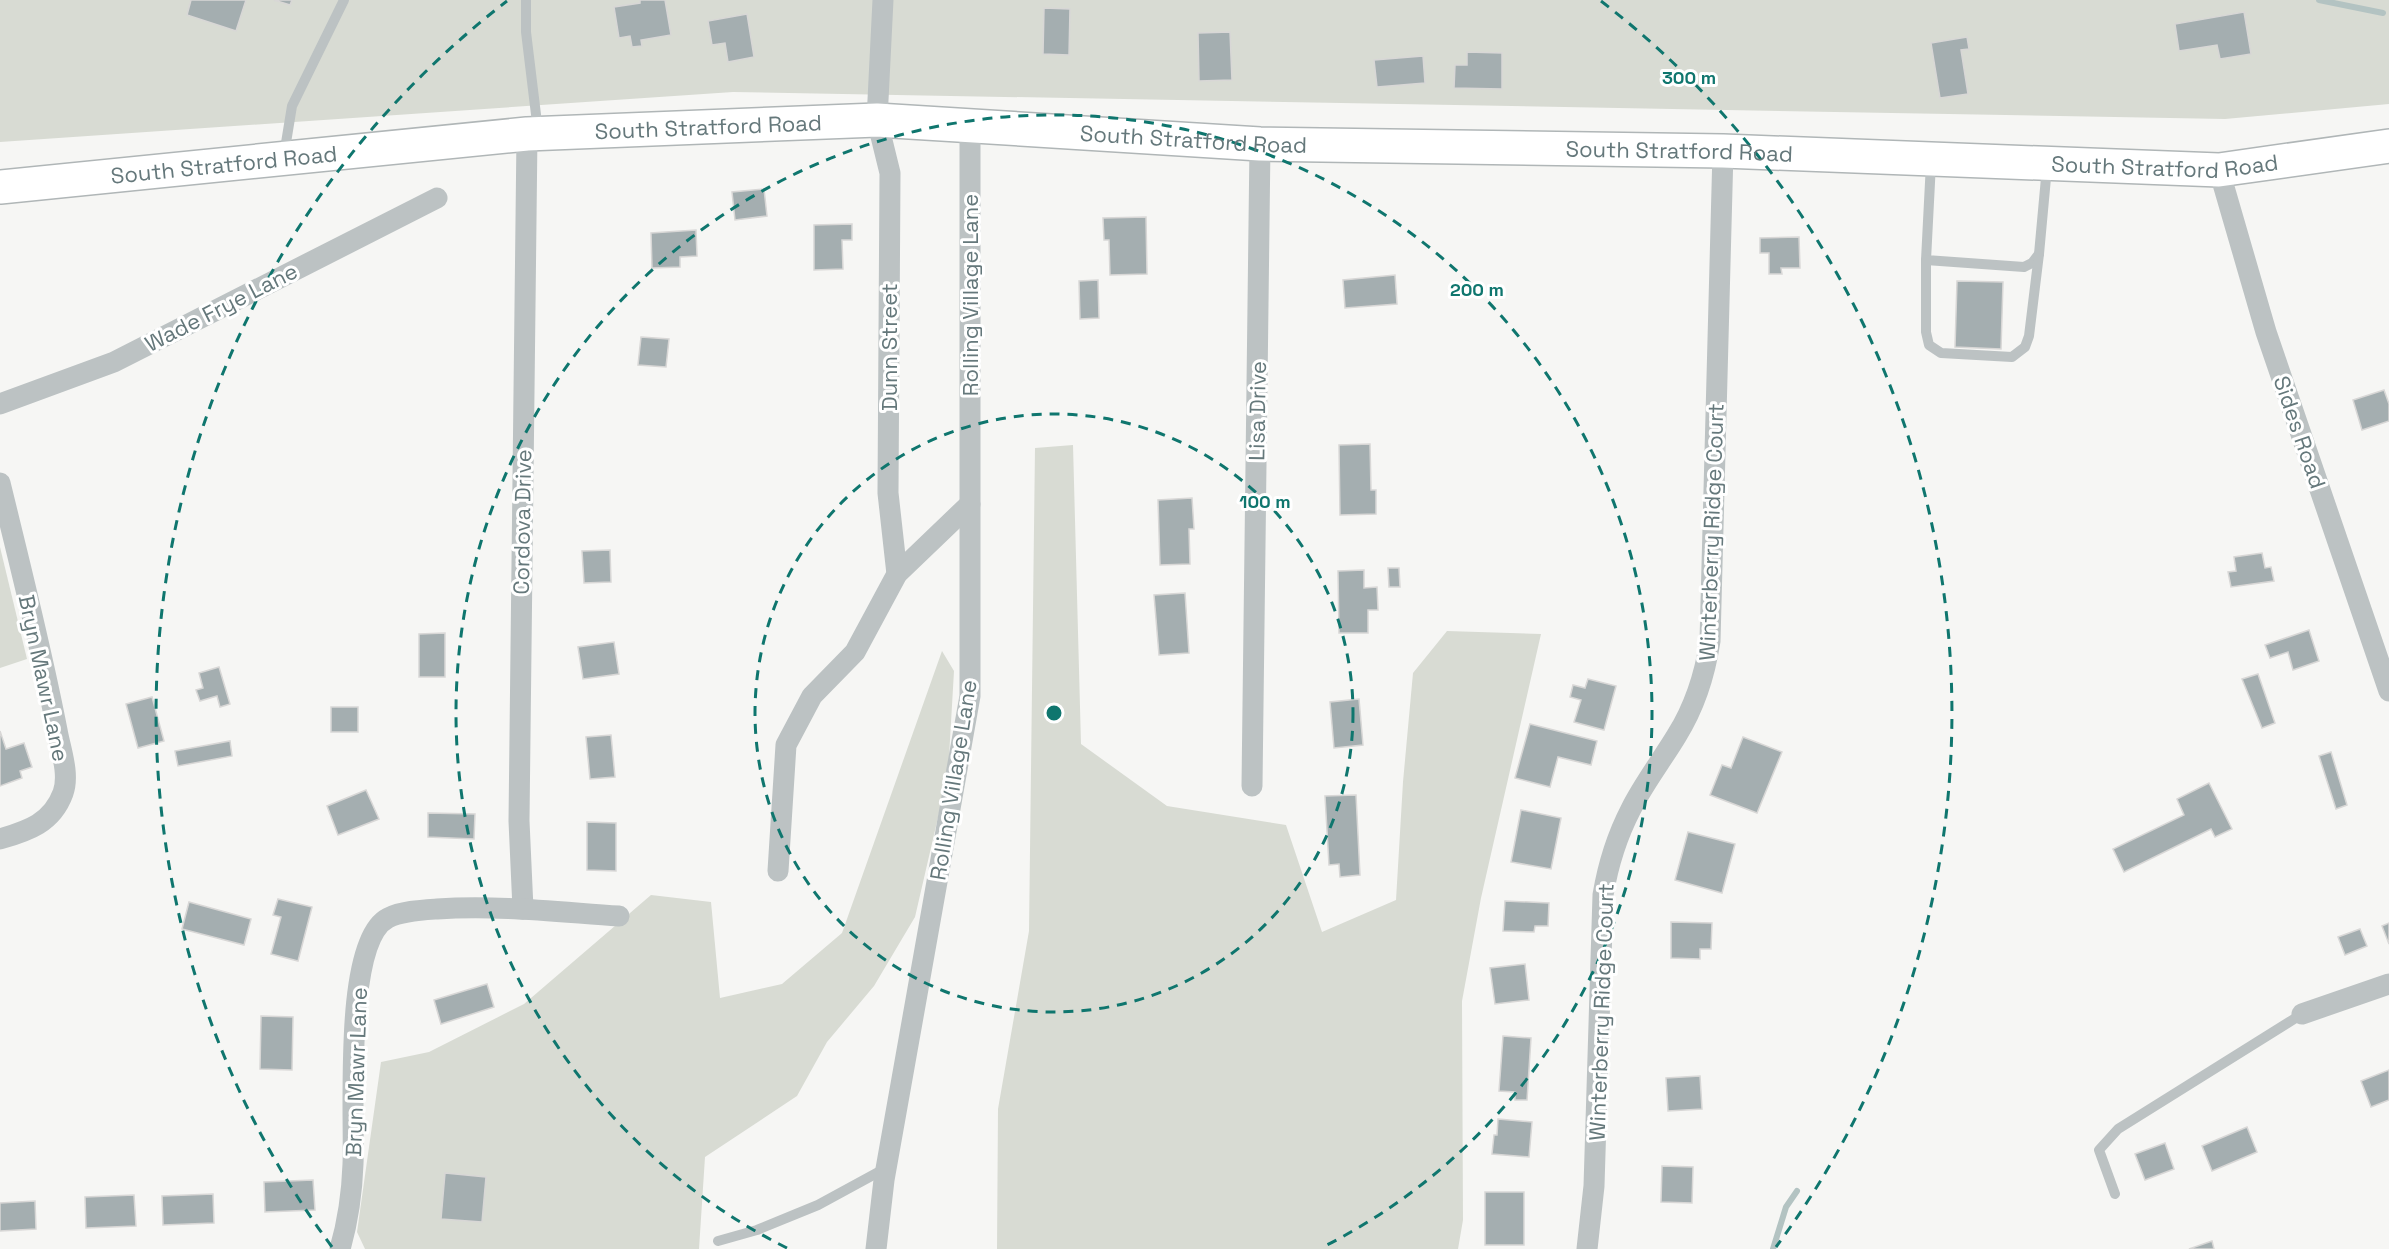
<svg xmlns="http://www.w3.org/2000/svg" width="2389" height="1249" viewBox="0 0 2389 1249" font-family="'Space Grotesk',sans-serif">
	<rect width="100%" height="100%" fill="#f6f6f4"/>
	<g fill="#d8dbd3">
		<path d="M0,0H2389V104L2225,119L733,92L0,142Z"/>
		<path d="M1073,445L1081,744L1167,806L1286,825L1322,932L1396,900L1403,782L1413,673L1447,631L1541,634L1481,898L1462,1001L1463,1220L1458,1249H997L998,1109L1029,931L1035,448Z"/>
		<path d="M0,547L27,659L0,668Z"/>
		<path d="M942,651L954,671L948,774L915,917L874,986L827,1042L797,1096L705,1157L699,1249H365L357,1232L381,1062L429,1052L524,1004L651,895L711,902L720,998L782,984L842,933Z"/>
	</g>
	<g fill="none" stroke-linecap="round" stroke-linejoin="round">
		<g stroke="#b3c3c2" stroke-width="6">
			<path d="M2319,0L2383,13"/>
			<path d="M1773,1249L1786,1207L1797,1191"/>
		</g>
	</g>
	<g fill="#a4aeb0" stroke="#d8d7d6" stroke-width="1.5">
		<path d="M191,0H246L236,31L187,15Z"/>
		<path d="M274,0H292L290,5Z"/>
		<path d="M640,0H665L671,35L641,40L642,46L632,47L630,36L619,38L614,7L640,3Z"/>
		<path d="M1044,8L1070,9L1069,55L1043,54Z"/>
		<path d="M2244,12L2251,54L2220,59L2217,45L2179,51L2175,24Z"/>
		<path d="M747,14L754,57L728,62L725,43L712,45L708,21Z"/>
		<path d="M1230,32L1232,80L1199,81L1198,33Z"/>
		<path d="M1967,37L1969,49L1961,50L1968,94L1940,98L1931,43Z"/>
		<path d="M1467,52L1502,53V89L1454,88L1455,65H1467Z"/>
		<path d="M1423,56L1425,83L1377,87L1374,60Z"/>
		<path d="M764,189L767,216L735,220L732,192Z"/>
		<path d="M1146,217L1147,274L1110,275L1109,240H1104L1103,218Z"/>
		<path d="M852,224V240H842L843,269L814,270V225Z"/>
		<path d="M696,230L697,256L680,257V267L652,268L651,233Z"/>
		<path d="M1799,237L1800,268H1781L1782,274H1769V253H1760V238Z"/>
		<path d="M1395,275L1397,304L1345,308L1343,280Z"/>
		<path d="M1098,280L1099,318L1080,319L1079,281Z"/>
		<path d="M1957,281L2003,282L2001,349L1955,347Z"/>
		<path d="M641,337L669,339L666,367L638,365Z"/>
		<path d="M2384,390L2389,404V421L2362,430L2353,400Z"/>
		<path d="M1370,444L1371,490H1376V514L1340,515L1339,445Z"/>
		<path d="M1192,498L1194,529H1189L1190,564L1160,565L1158,500Z"/>
		<path d="M610,550L611,582L584,583L582,551Z"/>
		<path d="M2262,553L2265,568L2271,567L2274,581L2231,587L2228,572L2236,571L2234,557Z"/>
		<path d="M1388,568H1399L1400,587H1389Z"/>
		<path d="M1364,570V588L1377,587L1378,610H1368V633H1339L1338,571Z"/>
		<path d="M1185,593L1189,653L1159,655L1154,595Z"/>
		<path d="M2309,630L2319,661L2293,670L2288,652L2270,658L2265,645Z"/>
		<path d="M445,633V677H419V634Z"/>
		<path d="M614,642L619,674L583,679L578,647Z"/>
		<path d="M219,667L230,704L220,707L217,696L200,701L196,690L203,688L199,673Z"/>
		<path d="M2258,674L2275,723L2262,728L2242,679Z"/>
		<path d="M1588,679L1616,686L1604,730L1574,722L1581,700L1570,697L1573,685L1585,688Z"/>
		<path d="M152,697L164,741L138,748L126,704Z"/>
		<path d="M1359,699L1363,745L1334,748L1330,702Z"/>
		<rect x="331" y="707" width="27" height="25"/>
		<path d="M1530,724L1597,741L1591,765L1558,757L1550,787L1515,778Z"/>
		<path d="M0,731L6,749L24,743L32,767L20,771L22,778L0,786Z"/>
		<path d="M611,735L615,777L590,779L586,737Z"/>
		<path d="M1743,737L1782,752L1757,813L1710,795L1722,765L1731,768Z"/>
		<path d="M230,741L232,756L178,766L175,751Z"/>
		<path d="M2331,752L2347,805L2336,809L2319,756Z"/>
		<path d="M2209,783L2232,829L2215,837L2211,829L2124,872L2113,849L2184,815L2177,799Z"/>
		<path d="M366,790L379,819L338,835L327,806Z"/>
		<path d="M1356,795L1360,875L1340,877L1339,864L1329,865L1325,796Z"/>
		<path d="M1521,810L1561,818L1551,869L1511,862Z"/>
		<path d="M428,813L475,814L474,839L428,837Z"/>
		<path d="M587,822L616,823V871L587,870Z"/>
		<path d="M1688,832L1735,844L1722,893L1675,880Z"/>
		<path d="M278,899L312,907L298,961L271,954L281,917L273,915Z"/>
		<path d="M1505,901L1549,903L1548,926H1535L1534,932L1503,931Z"/>
		<path d="M189,902L251,919L244,945L182,929Z"/>
		<path d="M1671,922L1712,923L1711,949H1700V959L1671,958Z"/>
		<path d="M2389,923V944L2382,926Z"/>
		<path d="M2360,929L2367,946L2345,955L2338,937Z"/>
		<path d="M1525,964L1529,1000L1495,1004L1490,968Z"/>
		<path d="M487,984L494,1007L441,1024L434,1000Z"/>
		<path d="M261,1016L293,1017L292,1070L260,1069Z"/>
		<path d="M1503,1036L1531,1038L1527,1100H1515V1092L1499,1091Z"/>
		<path d="M2389,1070V1100L2371,1107L2361,1081Z"/>
		<path d="M1700,1076L1702,1109L1668,1111L1666,1078Z"/>
		<path d="M1498,1119L1532,1122L1529,1157L1492,1154L1494,1135H1497Z"/>
		<path d="M2247,1127L2257,1152L2212,1171L2202,1146Z"/>
		<path d="M2165,1143L2174,1169L2145,1180L2135,1154Z"/>
		<path d="M1662,1166L1693,1167L1692,1203L1661,1202Z"/>
		<path d="M445,1173L486,1177L482,1222L441,1219Z"/>
		<path d="M313,1180L315,1210L265,1212L264,1182Z"/>
		<rect x="1485" y="1192" width="39" height="53"/>
		<path d="M213,1194L214,1223L163,1225L162,1196Z"/>
		<path d="M134,1195L136,1226L86,1228L85,1197Z"/>
		<path d="M35,1201L36,1229L0,1231V1203Z"/>
		<path d="M2212,1241L2214,1249H2189Z"/>
	</g>
	<g fill="none" stroke-linecap="round" stroke-linejoin="round">
		<defs>
			<g id="primary">
				<path id="s1" d="M0,187L527,134L877,120L1260,144L1723,151L2219,170L2389,146"/>
			</g>
		</defs>
		<use href="#primary" stroke="#b0b6b7" stroke-width="36"/>
		<g stroke="#bcc2c3" stroke-width="10">
			<path d="M526,0V32L538,131"/>
			<path d="M284,155L292,106L344,0"/>
			<path d="M1931,163L1926,260L2024,267L2032,263L2039,254L2047,167"/>
			<path d="M1926,260V332L1929,345L1941,353L2012,357L2025,347L2029,336L2039,254"/>
			<path d="M2115,1194L2099,1150L2118,1129L2302,1014"/>
			<path d="M718,1241L757,1230L818,1205L886,1168"/>
		</g>
		<g stroke="#bcc2c3" stroke-width="21">
			<path d="M883,0L877,120L890,173L888,493L897,574"/>
			<path d="M2219,170L2266,332L2389,691"/>
			<path d="M0,404L114,362L437,198"/>
			<path d="M0,483C20,565 41,647 57,730C60,748 70,774 63,793C52,823 28,831 0,839"/>
			<path d="M1252,786L1260,144"/>
			<path d="M778,871L786,745L812,696L855,652L897,574L970,504"/>
			<path d="M523,909L519,821L527,134"/>
			<path d="M2302,1014L2389,984"/>
			<path d="M340,1249C348,1221 352,1193 353,1164C355,1116 343,941 388,918C402,911 422,910 437,909C498,905 558,912 619,916"/>
			<path d="M876,1249L884,1180L970,696V125"/>
			<path d="M1587,1249L1594,1186L1603,895C1608,865 1617,836 1631,809C1644,783 1662,760 1677,735C1695,706 1705,674 1710,641L1723,151"/>
		</g>
		<use href="#primary" stroke="#fff" stroke-width="33"/>
	</g>
	<g fill="none" stroke="#0f766e" stroke-width="3" stroke-dasharray="10 8">
		<circle cx="1054" cy="713" r="299"/>
		<path d="M787 1248A598 598 0 1 1 1321 1248"/>
		<path d="M332 1247A898 898 0 0 1 507 1M1601 1A898 898 0 0 1 1776 1247"/>
	</g>
	<g text-anchor="middle" stroke-width="6" stroke-linejoin="round" paint-order="stroke">
		<g font-size="22" fill="#65787b" stroke="#fff">
			<text dy="8" stroke="none"><textPath href="#s1" startOffset="711">South Stratford Road</textPath></text>
			<text dy="8" stroke="none"><textPath href="#s1" startOffset="1197">South Stratford Road</textPath></text>
			<text dy="8" stroke="none"><textPath href="#s1" startOffset="1683">South Stratford Road</textPath></text>
			<text dy="8" stroke="none"><textPath href="#s1" startOffset="2169">South Stratford Road</textPath></text>
			<text dy="8" stroke="none"><textPath href="#s1" startOffset="225">South Stratford Road</textPath></text>
			<text transform="translate(970 295) rotate(-90)" y="8">Rolling Village Lane</text>
			<text transform="translate(221 307) rotate(-27)" y="8">Wade Frye Lane</text>
			<text transform="translate(889 347) rotate(-90)" y="8">Dunn Street</text>
			<text transform="translate(1257 411) rotate(-89)" y="8">Lisa Drive</text>
			<text transform="translate(2300 432) rotate(71)" y="8">Sides Road</text>
			<text transform="translate(522 522) rotate(-89)" y="8">Cordova Drive</text>
			<text transform="translate(1711 532) rotate(-88)" y="8">Winterberry Ridge Court</text>
			<text transform="translate(44 678) rotate(78)" y="8">Bryn Mawr Lane</text>
			<text transform="translate(953 780) rotate(-81)" y="8">Rolling Village Lane</text>
			<text transform="translate(1601 1012) rotate(-88)" y="8">Winterberry Ridge Court</text>
			<text transform="translate(356 1072) rotate(-88)" y="8">Bryn Mawr Lane</text>
		</g>
	</g>
	<circle cx="1054" cy="713" r="9" fill="#0f766e" stroke="#fff" stroke-width="3"/>
	<g font-size="18" text-anchor="middle" font-weight="bold" fill="#0f766e" stroke="#fff" stroke-width="6" stroke-linejoin="round" paint-order="stroke">
		<text x="1689" y="84">300 m</text>
		<text x="1477" y="296">200 m</text>
		<text x="1265" y="508">100 m</text>
	</g>
</svg>
